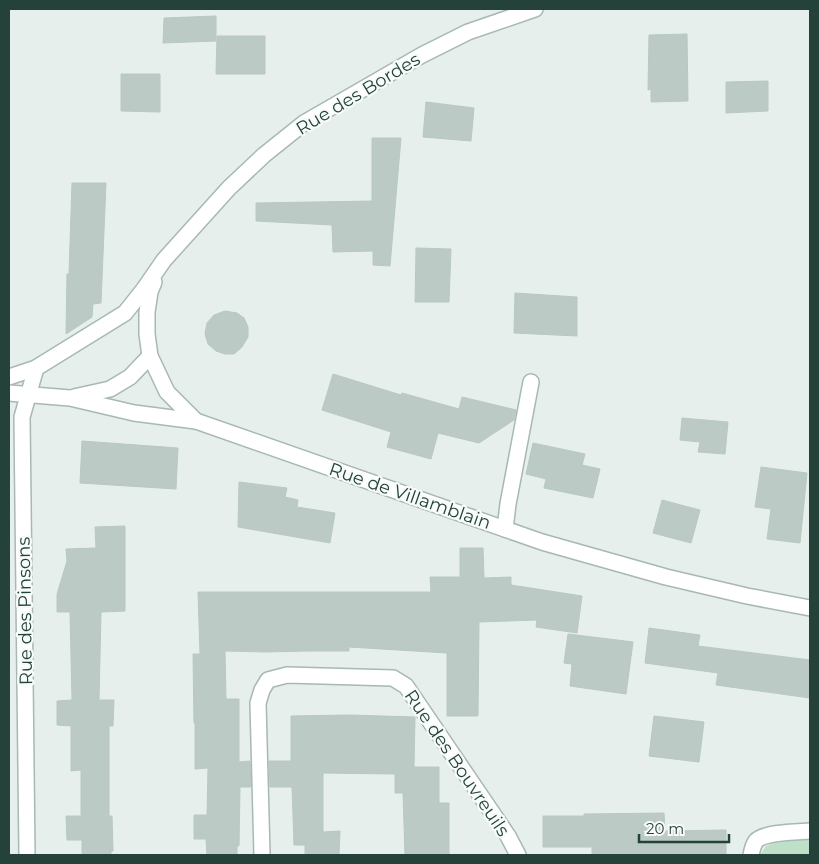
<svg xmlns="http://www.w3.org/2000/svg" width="819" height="864" viewBox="0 0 819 864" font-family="Montserrat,sans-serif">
	<rect width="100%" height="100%" fill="#e6efeb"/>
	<path fill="#bfe0c8" d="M810,838V855H760L766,846L774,843Z"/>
	<g fill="#bbcac4" stroke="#b8c9c2">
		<path d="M216,16V41L163,43L164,18Z"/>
		<path d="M687,34L688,101L651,102V89L648,90L649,35Z"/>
		<path d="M217,36H265V74H216Z"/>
		<path d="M121,74H160V112L121,111Z"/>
		<path d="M768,81V111L726,113V82Z"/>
		<path d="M426,102L474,108L471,141L423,137Z"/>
		<path d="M372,138H401L390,266L373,265V251L333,252L332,225L256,221V203L372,201Z"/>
		<path d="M72,183H106L101,303L93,304L92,317L66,334L67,274H69Z"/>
		<path d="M416,248L451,249L449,302H415Z"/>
		<path d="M515,293L577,297V336L514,333Z"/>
		<path d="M225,311L237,313L244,318L248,327V337L242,347L234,354H225L216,351L208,344L205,334L207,323L214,315Z"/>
		<path d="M333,374L401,395L402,393L459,409L462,397L516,410L514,420L479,443L438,433L431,459L387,447L391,432L322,410Z"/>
		<path d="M682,418L728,422L725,454L698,452L700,442L680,440Z"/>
		<path d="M82,441L178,448L176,489L80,483Z"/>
		<path d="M533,443L585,454L582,465L600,469L593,498L544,488L546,479L526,474Z"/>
		<path d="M761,467L807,473L800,543L767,539L771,509L755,507Z"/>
		<path d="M239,482L287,488L285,497L298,500L297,507L335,513L330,543L238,527Z"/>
		<path d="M662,500L700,510L691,543L653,533Z"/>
		<path d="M125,526V611L101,612L99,700H114L113,726H109V816H112L113,851H111V855H82V840H67L66,816H81V770L71,771V726L57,725V701L72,700L70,612H57V594L67,561L66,549L96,548L95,527Z"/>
		<path d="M460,548H483L484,578L511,577V585L582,596L577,633L536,627L537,620L479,622L478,716H447V653L349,647V651H308L266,652L225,651L226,699H239V762L250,761L251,787H240L239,846H237V855H207L206,839H194V815H207L208,768L195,769V723H194L193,654H200L198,592H431L430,577H460Z"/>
		<path d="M649,628L700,635L698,646L810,660V698L716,685L718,673L645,663Z"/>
		<path d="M568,634L633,642L626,694L570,686L572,664L564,663Z"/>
		<path d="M349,715L415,717L414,767H439V803H449V855H405L403,793H395V774L323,773V832L340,831L339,855H305V845H294L292,787H270L269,761H291V716Z"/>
		<path d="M654,716L704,722L699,762L649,756Z"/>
		<path d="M664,813L665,831L726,830V855H592V847H543V816H584V814Z"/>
	</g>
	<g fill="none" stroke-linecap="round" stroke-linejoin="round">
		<defs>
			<g id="minor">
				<path d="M154,282L150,292L147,312V334L150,356L167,392L196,421"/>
				<path d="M9,377L36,368L125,313L144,289L164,260L229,188L264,155L304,123L422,55L468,32L535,9"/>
				<path d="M9,393L70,398L134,413L196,421L542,542L666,577L747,596L810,608"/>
				<path d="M74,397L110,389L130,377L150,356"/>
				<path d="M505,529L508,504L531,382"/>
				<path d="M27,855L22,417L36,368"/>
				<path d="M262,855L258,703L262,690L268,680L287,675L393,678L406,686L508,836L518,855"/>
				<path d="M751,855C752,850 753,845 756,841C764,832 798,832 810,831"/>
			</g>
		</defs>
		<use href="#minor" stroke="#a8b8b2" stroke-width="18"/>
		<use href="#minor" stroke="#fff" stroke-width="15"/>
	</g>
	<g text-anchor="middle" stroke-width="4.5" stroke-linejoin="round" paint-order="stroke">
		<g font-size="18" fill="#24423a" stroke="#f7fbf9">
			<text transform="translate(358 94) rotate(-31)" y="6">Rue des Bordes</text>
			<text transform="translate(410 496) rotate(19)" y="6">Rue de Villamblain</text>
			<text transform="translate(25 611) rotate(-91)" y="6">Rue des Pinsons</text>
			<text transform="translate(457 763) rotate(56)" y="6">Rue des Bouvreuils</text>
		</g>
	</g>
	<rect width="819" height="864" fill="none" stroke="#24423a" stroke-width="20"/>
	<path d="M639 834v8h90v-8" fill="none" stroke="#24423a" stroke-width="2.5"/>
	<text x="646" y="834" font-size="15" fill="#24423a" stroke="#f7fbf9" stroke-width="4" paint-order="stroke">20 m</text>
</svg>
